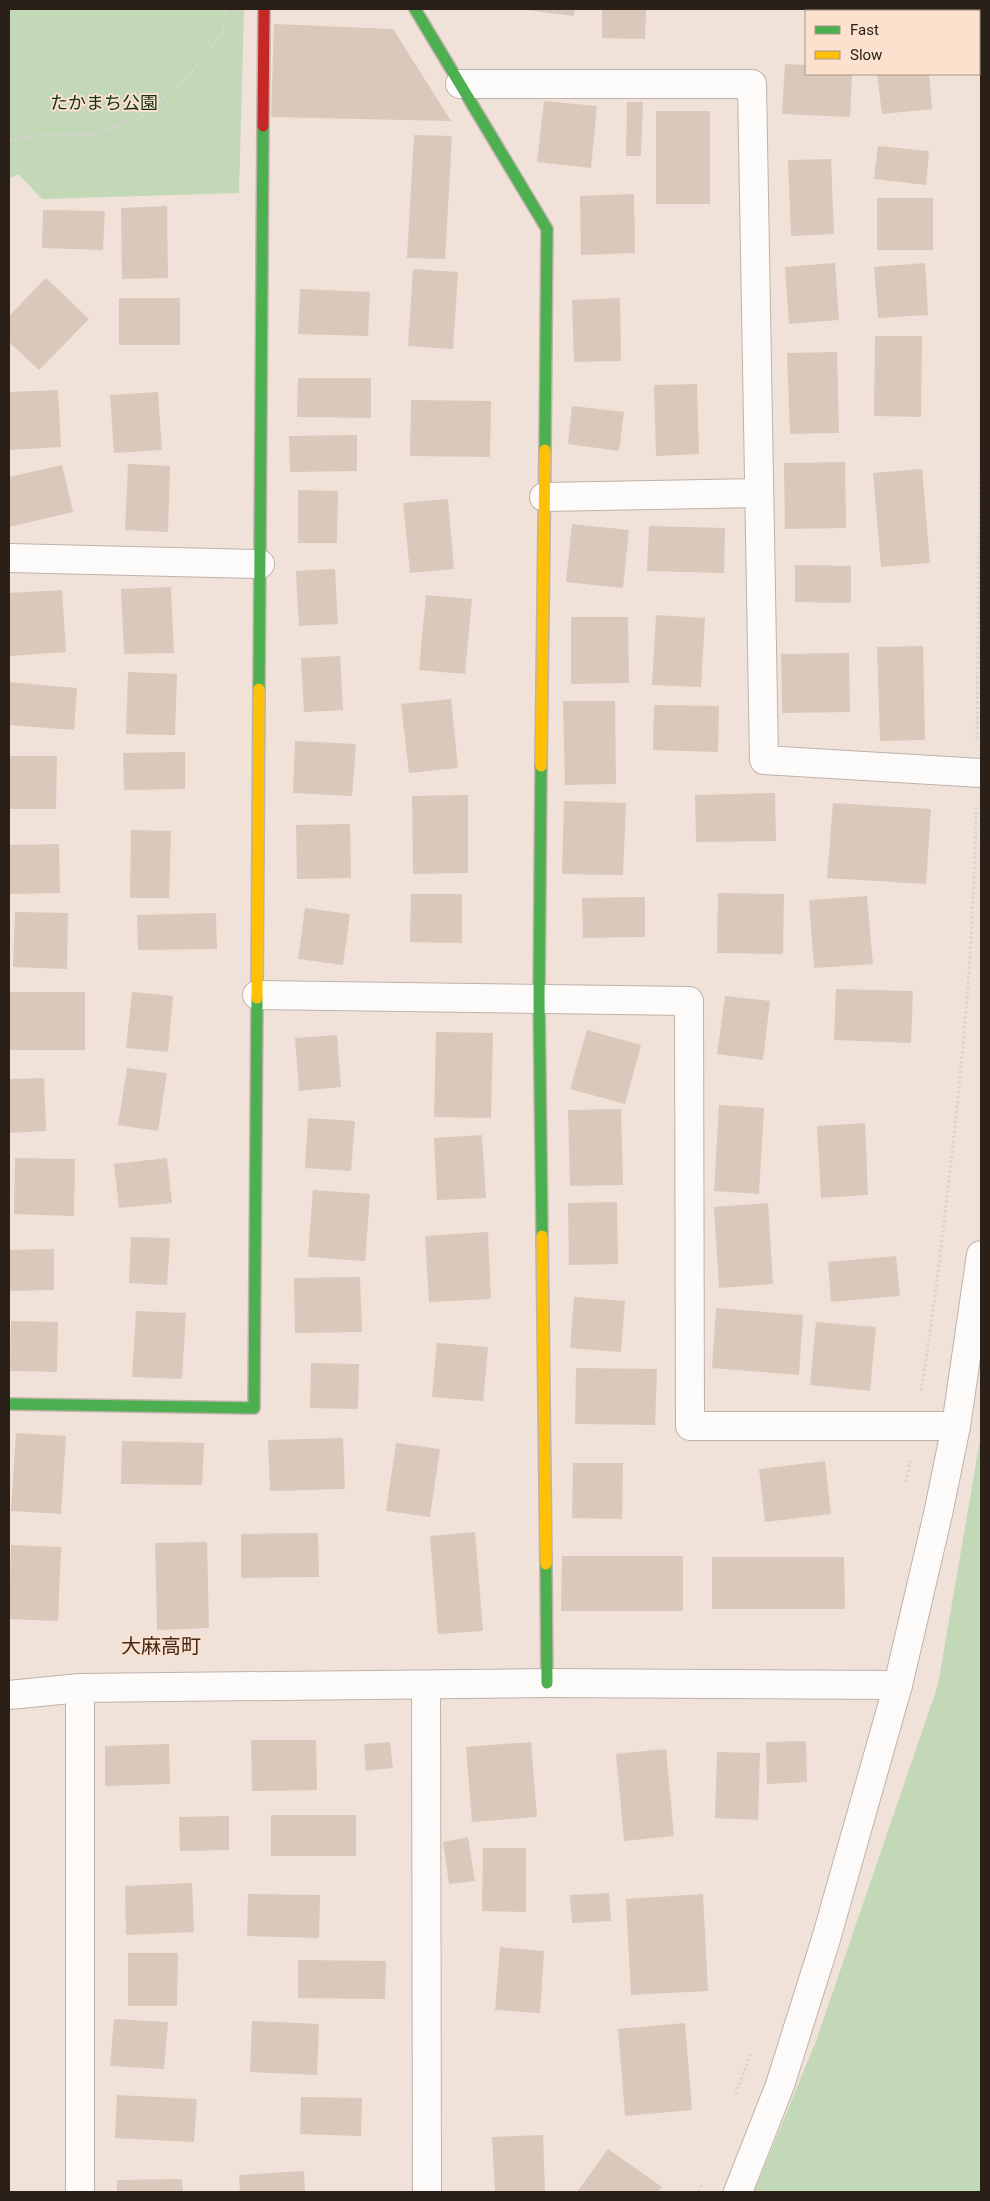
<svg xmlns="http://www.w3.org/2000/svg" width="990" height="2201" viewBox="0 0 990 2201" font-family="Roboto,'Noto Sans JP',sans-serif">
	<rect width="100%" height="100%" fill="#f0e2d8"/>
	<g fill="#c2d8b6">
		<path d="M9,9H244L239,193L42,199L18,174L9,179Z"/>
		<path d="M981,1434V2192H754L816,2041L938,1685Z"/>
	</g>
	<g fill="#dac8ba">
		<path d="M518,9H575L574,16Z"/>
		<path d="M602,9H646L645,39L602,38Z"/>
		<rect x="848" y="9" width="48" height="2"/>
		<path d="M274,24L393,29L451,121L271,117Z"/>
		<path d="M785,64L806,65V74H852L850,117L782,114Z"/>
		<path d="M877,74H929L932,109L882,114Z"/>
		<path d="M544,101L597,106L591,168L537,162Z"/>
		<path d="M627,102H643L641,156H626Z"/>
		<rect x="656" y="111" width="54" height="93"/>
		<path d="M414,135L452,136L445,259L407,258Z"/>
		<path d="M878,146L929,151L926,185L874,179Z"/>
		<path d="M831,159L834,234L791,236L788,160Z"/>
		<path d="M634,194L635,253L581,255L580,196Z"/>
		<rect x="877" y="198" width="56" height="52"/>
		<path d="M167,206L168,278L122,279L121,208Z"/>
		<path d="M43,210L105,211L103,250L42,248Z"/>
		<path d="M835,263L839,320L789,324L785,267Z"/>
		<path d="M925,263L928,315L878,318L874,267Z"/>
		<path d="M413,269L458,272L453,349L408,346Z"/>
		<path d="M46,278L89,319L39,370L9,342V316Z"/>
		<path d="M300,289L370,292L368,336L298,334Z"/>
		<rect x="119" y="298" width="61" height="47"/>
		<path d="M620,298L621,361L574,362L572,300Z"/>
		<path d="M875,336H922L921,417L874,416Z"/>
		<path d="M837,352L839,433L790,434L787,353Z"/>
		<path d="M298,378H371V418L297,417Z"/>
		<path d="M697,384L699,454L656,456L654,385Z"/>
		<path d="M58,390L61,447L9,450V392Z"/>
		<path d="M158,392L162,450L114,453L110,395Z"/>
		<path d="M411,400L491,401L490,457L410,456Z"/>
		<path d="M572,406L624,412L619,451L568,444Z"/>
		<path d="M357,435V471L290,472L289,436Z"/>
		<path d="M845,462L846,528L785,529L784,463Z"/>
		<path d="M128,464L170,466L168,532L125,530Z"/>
		<path d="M62,465L73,512L9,527V477Z"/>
		<path d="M922,469L930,563L881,567L873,473Z"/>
		<path d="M298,490L338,491L337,543H298Z"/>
		<path d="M448,499L454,569L410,573L403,503Z"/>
		<path d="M572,524L629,530L623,588L566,582Z"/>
		<path d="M649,526L725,528L724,573L647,571Z"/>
		<path d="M795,565L851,566V603L795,602Z"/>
		<path d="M335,569L338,624L299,626L296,571Z"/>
		<path d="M171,587L174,653L124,654L121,589Z"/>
		<path d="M62,590L66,652L9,656V593Z"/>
		<path d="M426,595L472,599L465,674L419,670Z"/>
		<path d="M656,615L705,618L701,687L652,685Z"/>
		<path d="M571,617H628L629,683L571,684Z"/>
		<path d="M923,646L925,740L880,741L877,647Z"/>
		<path d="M849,653L850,712L782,713L781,654Z"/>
		<path d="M340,656L343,710L304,712L301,658Z"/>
		<path d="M128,672L177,674L175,735L126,734Z"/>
		<path d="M9,682L77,688L74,730L9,725Z"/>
		<path d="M451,699L458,768L409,773L401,704Z"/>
		<path d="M563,701H615L616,784L565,785Z"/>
		<path d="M654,705L719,706L718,752L653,750Z"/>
		<path d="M295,741L356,744L352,796L293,793Z"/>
		<path d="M185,752V789L124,790L123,753Z"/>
		<path d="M9,756H57L56,809H9Z"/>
		<path d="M775,793L776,841L696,842L695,795Z"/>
		<path d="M468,795V873L413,874L412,796Z"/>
		<path d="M564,801L626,803L623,875L562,874Z"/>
		<path d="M833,803L931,809L926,884L827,878Z"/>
		<path d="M350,824L351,878L297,879L296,825Z"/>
		<path d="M131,830L171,831L169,898H130Z"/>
		<path d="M59,844L60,893L9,894V845Z"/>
		<path d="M718,893L784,894L783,954L717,953Z"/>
		<path d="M411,894H462V943L410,942Z"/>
		<path d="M867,896L873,964L814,968L809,900Z"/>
		<path d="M645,897V937L583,938L582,898Z"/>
		<path d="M305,908L350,914L343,965L298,959Z"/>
		<path d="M15,912L68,913L67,969L13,967Z"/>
		<path d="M216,913L217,949L138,950L137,915Z"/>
		<path d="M836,989L913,991L911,1043L834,1040Z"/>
		<rect x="9" y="992" width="76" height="58"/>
		<path d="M132,992L173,996L168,1052L126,1048Z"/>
		<path d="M725,996L770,1001L763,1060L717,1054Z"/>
		<path d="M587,1030L641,1045L625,1104L570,1089Z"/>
		<path d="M436,1032L493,1033L491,1118L434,1117Z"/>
		<path d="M337,1035L341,1087L299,1091L295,1038Z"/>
		<path d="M127,1068L167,1073L158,1131L118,1125Z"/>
		<path d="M44,1078L46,1131L9,1133V1079Z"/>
		<path d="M719,1105L764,1108L759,1194L714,1191Z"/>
		<path d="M621,1109L623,1185L570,1186L568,1110Z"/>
		<path d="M308,1118L355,1121L351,1171L305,1168Z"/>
		<path d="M865,1123L868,1195L821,1198L817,1126Z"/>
		<path d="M482,1135L486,1198L437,1200L434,1138Z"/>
		<path d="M15,1158L75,1159L74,1216L14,1214Z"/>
		<path d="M167,1158L172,1203L119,1208L114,1164Z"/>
		<path d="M313,1190L370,1194L365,1261L308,1257Z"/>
		<path d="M617,1202L618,1264L569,1265L568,1203Z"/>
		<path d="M768,1203L773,1284L719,1288L714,1207Z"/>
		<path d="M488,1232L491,1299L429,1302L425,1236Z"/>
		<path d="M131,1237L170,1238L167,1285L129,1283Z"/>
		<path d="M54,1249V1290L9,1291V1250Z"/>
		<path d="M896,1256L900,1296L831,1302L828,1262Z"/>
		<path d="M360,1277L362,1332L295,1333L294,1278Z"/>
		<path d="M574,1297L625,1301L621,1352L570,1348Z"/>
		<path d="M716,1308L803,1315L799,1375L712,1368Z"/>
		<path d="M136,1311L186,1313L182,1379L132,1377Z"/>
		<path d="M11,1321L58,1322L57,1372L10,1371Z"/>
		<path d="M816,1322L876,1327L870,1391L810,1385Z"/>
		<path d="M437,1343L488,1347L483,1401L432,1397Z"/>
		<path d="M311,1363L359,1364L358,1409L310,1408Z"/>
		<path d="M576,1368L657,1369L655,1425L575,1424Z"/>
		<path d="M16,1433L66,1436L61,1514L11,1511Z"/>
		<path d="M343,1438L345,1489L270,1491L268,1440Z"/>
		<path d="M122,1441L204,1443L202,1485L121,1484Z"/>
		<path d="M396,1443L440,1449L430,1517L386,1511Z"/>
		<path d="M825,1461L831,1514L765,1522L759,1469Z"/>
		<path d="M573,1463H623L622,1519L572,1518Z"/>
		<path d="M475,1532L483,1631L438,1634L430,1536Z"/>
		<path d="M318,1533L319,1577L241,1578V1534Z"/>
		<path d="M207,1542L209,1628L157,1630L155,1543Z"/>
		<path d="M11,1545L61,1547L58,1621L9,1619Z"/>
		<path d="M562,1556H683V1611H561Z"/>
		<path d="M712,1557H844L845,1609H712Z"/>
		<path d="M251,1740H316L317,1790L252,1791Z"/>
		<path d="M806,1741L807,1782L767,1784L766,1742Z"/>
		<path d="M390,1742L393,1768L366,1771L364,1744Z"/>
		<path d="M531,1742L537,1817L472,1822L466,1747Z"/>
		<path d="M169,1744L170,1784L105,1786V1746Z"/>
		<path d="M666,1749L674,1836L624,1841L616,1754Z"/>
		<path d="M717,1752L760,1753L758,1820L715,1818Z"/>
		<rect x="271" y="1815" width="85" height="41"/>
		<path d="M229,1816V1850L180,1851L179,1817Z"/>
		<path d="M468,1837L475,1881L449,1884L443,1842Z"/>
		<path d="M483,1848H526V1912L482,1911Z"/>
		<path d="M192,1883L194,1932L126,1935L125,1886Z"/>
		<path d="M609,1893L611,1921L572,1923L570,1895Z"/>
		<path d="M248,1894L320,1895L319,1938L247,1936Z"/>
		<path d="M703,1894L708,1991L631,1995L626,1899Z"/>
		<path d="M500,1947L544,1951L540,2013L495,2010Z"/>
		<path d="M128,1953H178L177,2006H128Z"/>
		<path d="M298,1960L386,1961L385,1999L298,1998Z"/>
		<path d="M114,2019L168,2022L164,2069L110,2066Z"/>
		<path d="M252,2021L319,2024L317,2075L250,2072Z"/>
		<path d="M685,2023L692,2110L625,2116L618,2029Z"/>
		<path d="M117,2095L197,2099L194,2142L115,2138Z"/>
		<path d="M301,2097L362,2098L361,2136L300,2134Z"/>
		<path d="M543,2135L545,2192H495L492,2137Z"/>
		<path d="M608,2149L662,2187L658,2192H577Z"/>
		<path d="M304,2171L305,2192H240L239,2175Z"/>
		<path d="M182,2179L183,2192H117V2180Z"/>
	</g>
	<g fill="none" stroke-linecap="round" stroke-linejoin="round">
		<defs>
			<g id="street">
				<path d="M460,84H752L764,760L981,773"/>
				<path d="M544,497L759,493"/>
				<path d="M9,558L260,564"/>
				<path d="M257,995L689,1001L690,1426H956"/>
				<path d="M426,1685L427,2192"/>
				<path d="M9,1695L80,1688L547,1683L898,1685"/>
				<path d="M80,2192V1688"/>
				<path d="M738,2192L780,2085L826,1939L898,1685L938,1514L956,1426L981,1255"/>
			</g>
			<g id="fast">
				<path d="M415,9L547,229L545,450"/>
				<path d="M259,689L263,126"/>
				<path d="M541,766L539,999L542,1236"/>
				<path d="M9,1404L254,1408L257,998"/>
				<path d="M546,1564L547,1683"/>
			</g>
			<g id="slow">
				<path d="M541,766L545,450"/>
				<path d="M257,998L259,689"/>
				<path d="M542,1236L546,1564"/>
			</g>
			<path id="jam" d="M263,126L264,9"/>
		</defs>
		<use href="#street" stroke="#beb2aa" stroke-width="30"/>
		<use href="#fast" stroke="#beb2aa" stroke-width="14"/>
		<use href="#slow" stroke="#beb2aa" stroke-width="14"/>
		<use href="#jam" stroke="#beb2aa" stroke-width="14"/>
		<g stroke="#d8d4d1" stroke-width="3" stroke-dasharray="2.5 2.5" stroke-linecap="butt">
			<path d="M9,141L43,135H93L145,115L191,73L222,33L226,9"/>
			<path d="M977,739L981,399"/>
			<path d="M921,1391C932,1324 940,1256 948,1189C963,1062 974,935 976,808"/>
			<path d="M906,1482L910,1461"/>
			<path d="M736,2094L751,2052"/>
			<path d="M699,2192L702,2184"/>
		</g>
		<use href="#street" stroke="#fdfbf9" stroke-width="28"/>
		<use href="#fast" stroke="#4caf50" stroke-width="11"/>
		<use href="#slow" stroke="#ffc107" stroke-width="11"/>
		<use href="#jam" stroke="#c62828" stroke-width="11"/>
	</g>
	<g text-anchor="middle" stroke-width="4" stroke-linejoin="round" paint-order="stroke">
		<g font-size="18" fill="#0e3410" stroke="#fbe1ce">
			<text x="104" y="109">たかまち公園</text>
		</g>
		<g font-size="20" fill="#402815" stroke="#fbe1ce">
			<text x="161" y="1653">大麻高町</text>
		</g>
	</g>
	<rect width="990" height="2201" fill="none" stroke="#2b2017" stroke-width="20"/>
	<rect x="805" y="10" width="175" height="65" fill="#fbe1ce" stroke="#a89485"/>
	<rect x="815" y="26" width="25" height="8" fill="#4caf50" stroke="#a89485"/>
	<text x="850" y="35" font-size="15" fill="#2b2017">Fast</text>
	<rect x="815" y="51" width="25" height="8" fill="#ffc107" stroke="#a89485"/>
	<text x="850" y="60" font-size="15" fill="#2b2017">Slow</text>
</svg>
